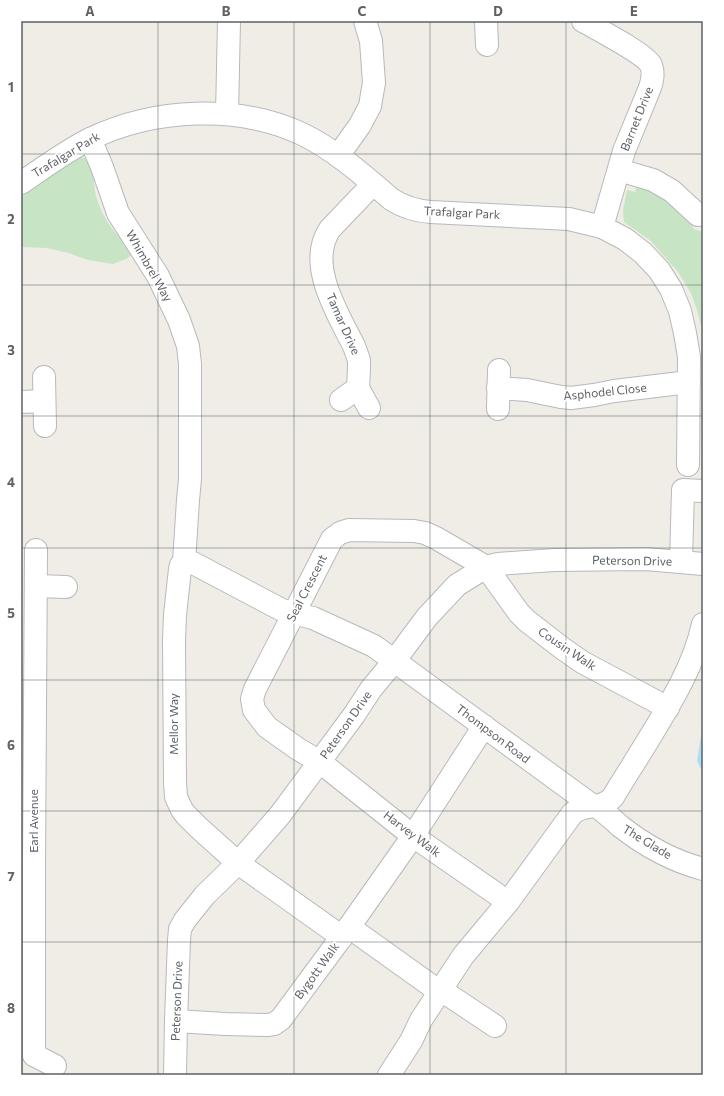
<svg xmlns="http://www.w3.org/2000/svg" width="724" height="1096" viewBox="0 0 724 1096" font-family="Commissioner,sans-serif">
	<rect width="100%" height="100%" fill="#efede6"/>
	<g fill="#c7e5c5">
		<path d="M81,157L88,160C90,164 92,168 93,172C94,180 94,188 96,196C102,219 117,236 133,252V254L126,259L113,264L88,260L68,253L47,248L21,247V197L73,161Z"/>
		<path d="M637,185L654,188L683,213L694,229L703,232V334L697,310L691,293L678,272L651,241L624,222L623,210L627,190L635,192Z"/>
	</g>
	<path fill="#abdefa" d="M703,728V770L701,769L697,761L702,730Z"/>
	<g fill="none" stroke-linecap="round" stroke-linejoin="round">
		<defs>
			<g id="minor">
				<path d="M486,21L487,45"/>
				<path d="M583,21C597,29 644,53 651,65C654,73 652,83 649,90L624,151L602,227"/>
				<path d="M227,114L229,21"/>
				<path d="M90,139L102,167L118,213L158,276L179,320L188,346L190,364V479L188,500L184,562L181,565L180,569L175,615L174,640L175,783L176,797L182,810L186,815L199,828L238,863L342,937"/>
				<path d="M338,156L360,125L370,106L372,94L374,83L371,41L365,21"/>
				<path d="M619,170L653,180L672,191L698,215"/>
				<path d="M21,183C43,168 66,151 90,139C154,108 238,104 302,134C335,150 363,175 391,199C403,207 416,211 431,212L569,219L602,227L625,239L643,253L659,270L671,289L680,311L685,333L689,357L688,465"/>
				<path d="M44,377L45,426"/>
				<path d="M498,388L527,390L561,397L571,398L594,395L614,391L689,382"/>
				<path d="M341,400L358,388"/>
				<path d="M21,402L44,401"/>
				<path d="M369,408L358,388L359,368V360L354,346C338,314 306,264 330,229L373,184"/>
				<path d="M498,409L499,370"/>
				<path d="M184,562H189L193,563L282,610L313,618L374,646L593,806"/>
				<path d="M681,562L683,490L703,491"/>
				<path d="M36,586L66,587"/>
				<path d="M596,806C605,812 612,819 620,826C644,845 673,861 703,869"/>
				<path d="M508,902L413,836L320,762L298,749L267,727L254,710L252,699L255,689L332,539L340,533L349,530L414,531L425,533L436,538L486,567L519,613L527,621L562,648L582,662L668,708"/>
				<path d="M349,927L440,992"/>
				<path d="M441,990L495,1026"/>
				<path d="M176,1021L225,1024L267,1025L274,1024L281,1019L349,927L413,836L484,726"/>
				<path d="M34,1055V864L36,550"/>
				<path d="M34,1055L55,1066"/>
				<path d="M175,1075L176,1021L179,940L180,929L185,920L205,895L238,863L280,815L354,715L371,689L395,660L427,617L457,585L486,567L498,564L554,560L646,559L703,564"/>
				<path d="M389,1075L411,1041L421,1020L463,956L508,902L572,814C583,804 593,809 605,803C608,802 611,799 613,797C625,777 638,757 650,737C672,701 694,665 703,624"/>
			</g>
		</defs>
		<use href="#minor" stroke="#b7b9bc" stroke-width="24"/>
		<use href="#minor" stroke="#fff" stroke-width="22"/>
	</g>
	<path fill="none" stroke="#5e6266" stroke-width="1" stroke-opacity="0.55" d="M158,21V1075M294,21V1075M430,21V1075M566,21V1075M21,154H703M21,285H703M21,416H703M21,548H703M21,680H703M21,811H703M21,942H703"/>
	<g text-anchor="middle" stroke-width="3.5" stroke-linejoin="round" paint-order="stroke">
		<g font-size="12" fill="#5e6266" stroke="#fff">
			<text transform="translate(637 119) rotate(-68)" y="4">Barnet Drive</text>
			<text transform="translate(66 155) rotate(-31)" y="4">Trafalgar Park</text>
			<text transform="translate(462 213) rotate(3)" y="4">Trafalgar Park</text>
			<text transform="translate(149 266) rotate(60)" y="4">Whimbrel Way</text>
			<text transform="translate(343 324) rotate(66)" y="4">Tamar Drive</text>
			<text transform="translate(605 392) rotate(-6)" y="4">Asphodel Close</text>
			<text transform="translate(632 561) rotate(1)" y="4">Peterson Drive</text>
			<text transform="translate(307 588) rotate(-63)" y="4">Seal Crescent</text>
			<text transform="translate(567 649) rotate(34)" y="4">Cousin Walk</text>
			<text transform="translate(174 724) rotate(-90)" y="4">Mellor Way</text>
			<text transform="translate(346 725) rotate(-55)" y="4">Peterson Drive</text>
			<text transform="translate(493 734) rotate(37)" y="4">Thompson Road</text>
			<text transform="translate(34 821) rotate(-90)" y="4">Earl Avenue</text>
			<text transform="translate(412 834) rotate(37)" y="4">Harvey Walk</text>
			<text transform="translate(647 842) rotate(31)" y="4">The Glade</text>
			<text transform="translate(317 971) rotate(-54)" y="4">Bygott Walk</text>
			<text transform="translate(177 1001) rotate(-88)" y="4">Peterson Drive</text>
		</g>
	</g>
	<rect width="724" height="1096" fill="none" stroke="#ffffff" stroke-width="44"/>
	<rect x="22" y="22" width="680" height="1052" fill="none" stroke="#5e6266" stroke-width="1.5"/>
	<g font-size="13" text-anchor="middle" font-weight="bold" fill="#5e6266">
		<text x="90" y="16">A</text>
		<text x="226" y="16">B</text>
		<text x="362" y="16">C</text>
		<text x="498" y="16">D</text>
		<text x="634" y="16">E</text>
		<text x="11" y="92">1</text>
		<text x="11" y="224">2</text>
		<text x="11" y="355">3</text>
		<text x="11" y="487">4</text>
		<text x="11" y="618">5</text>
		<text x="11" y="750">6</text>
		<text x="11" y="881">7</text>
		<text x="11" y="1013">8</text>
	</g>
</svg>
